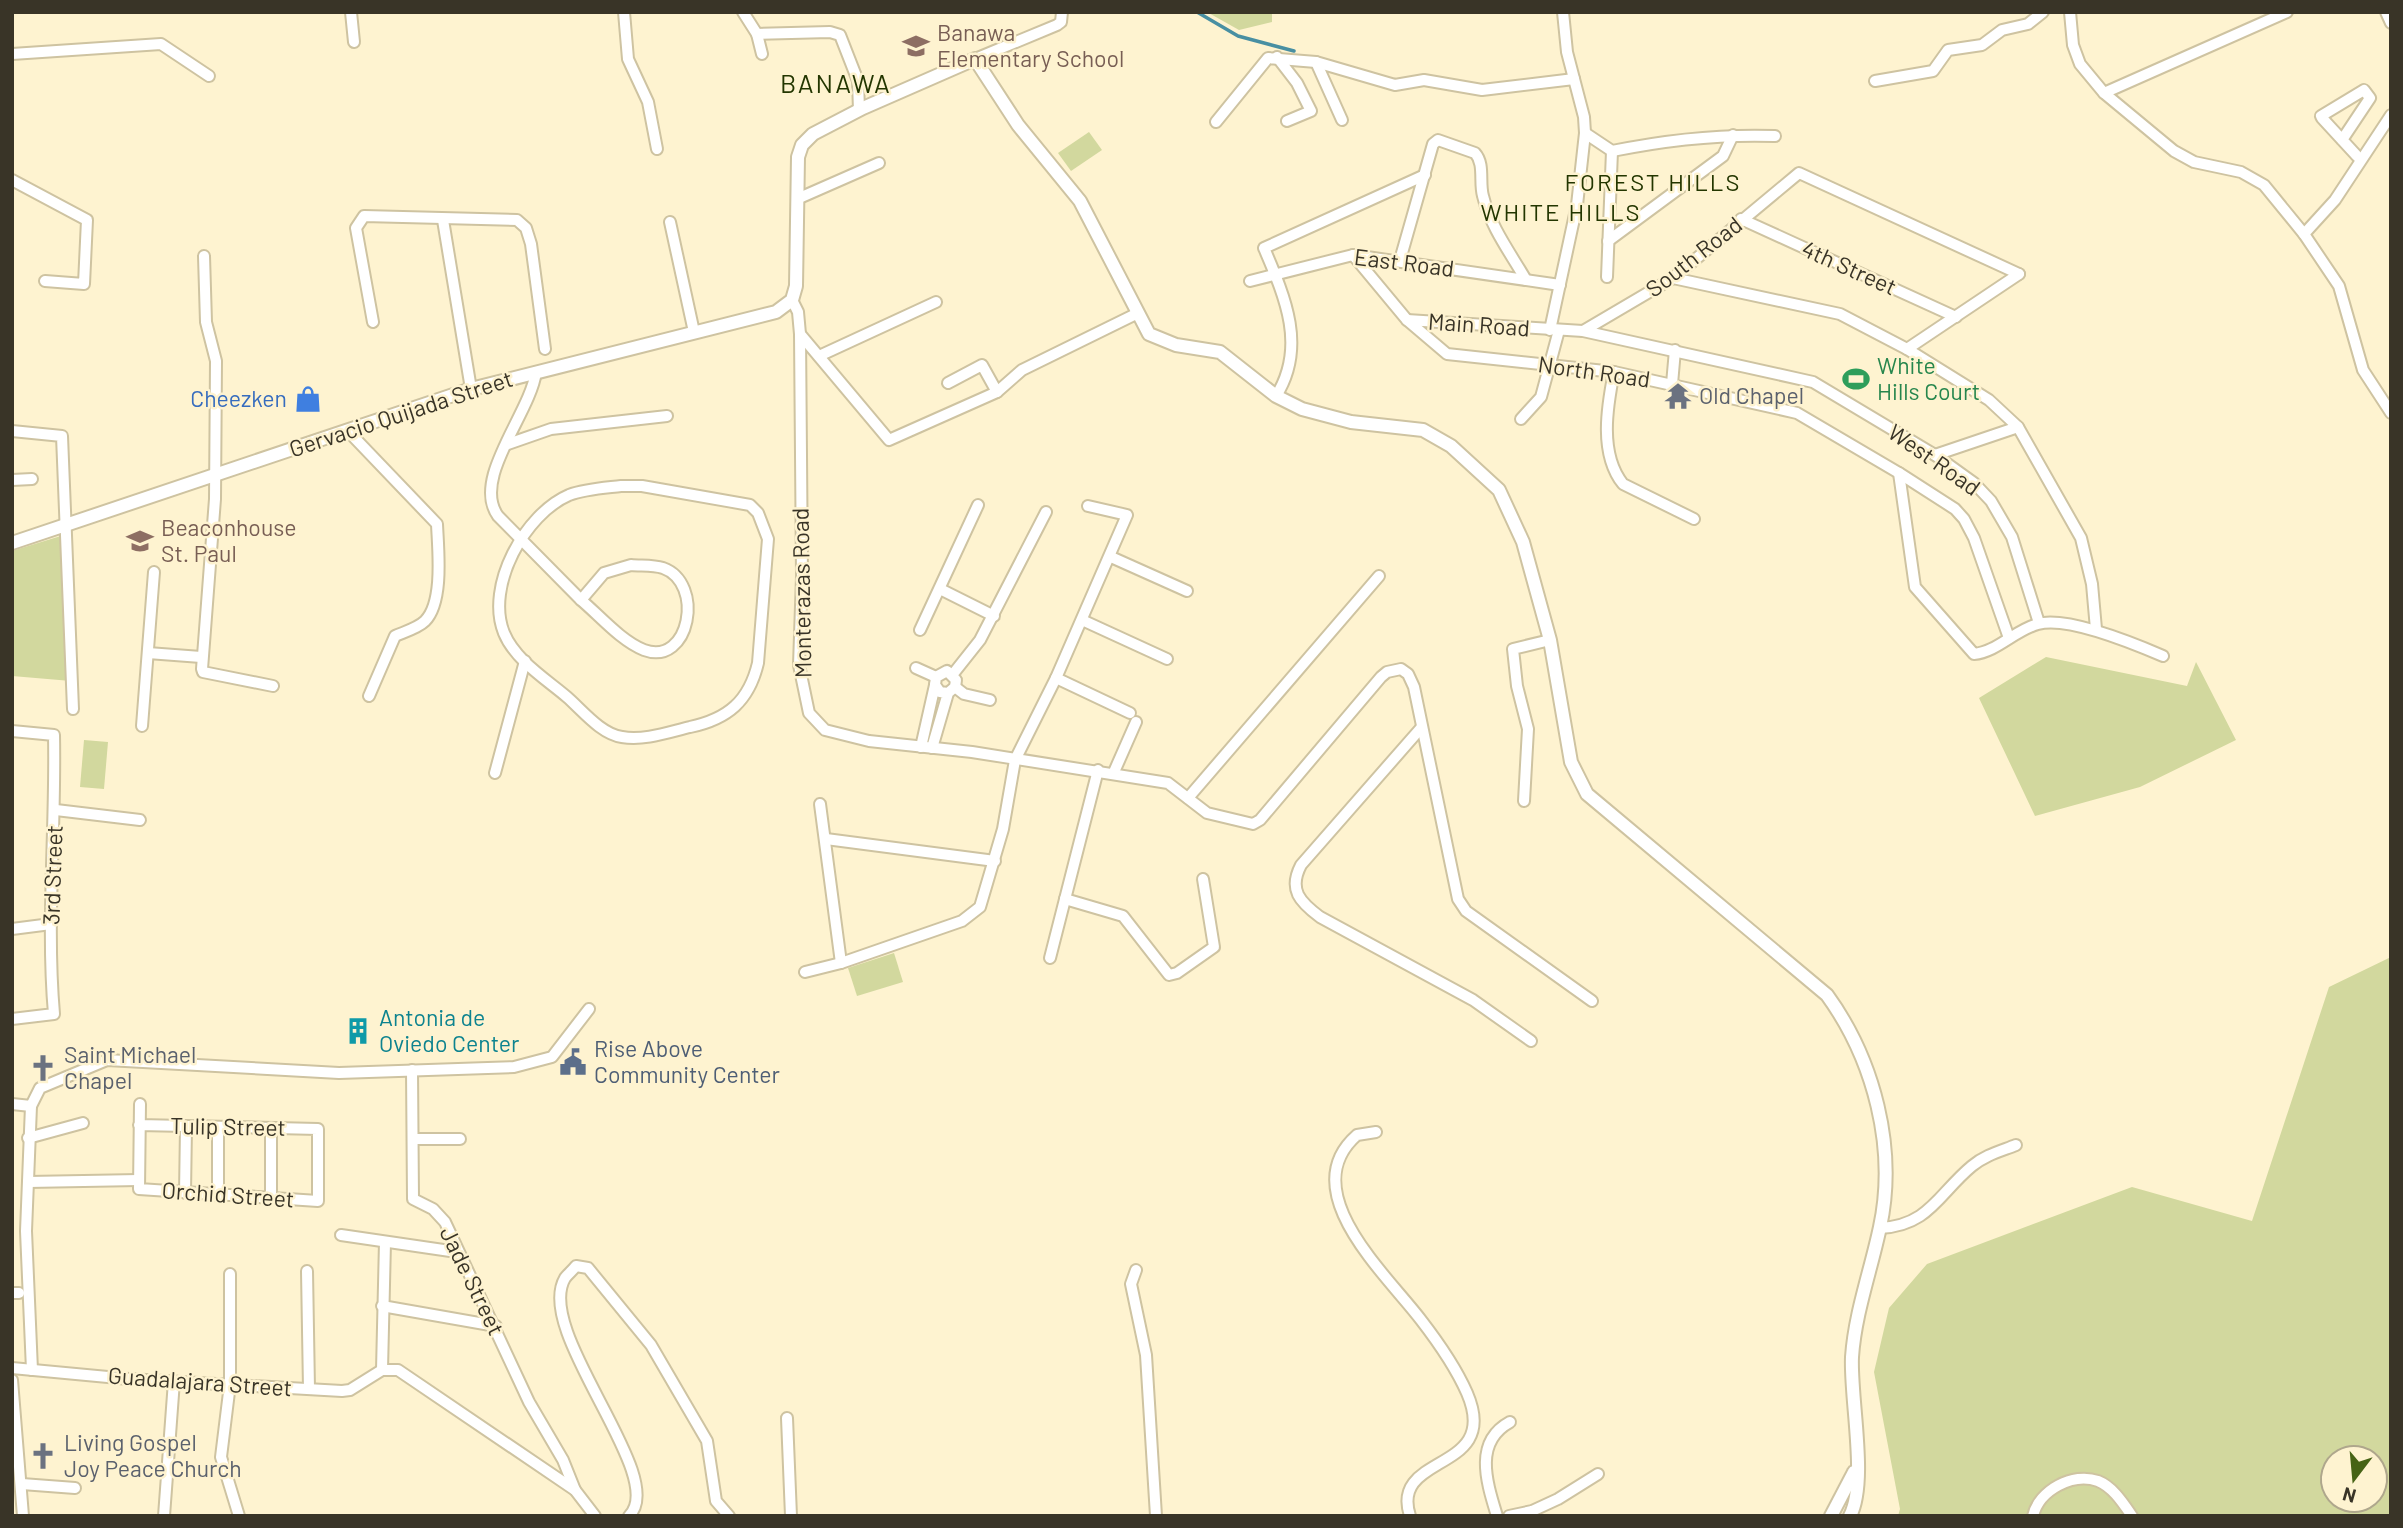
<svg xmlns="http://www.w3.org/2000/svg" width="2403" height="1528" viewBox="0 0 2403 1528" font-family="Barlow,sans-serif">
	<rect width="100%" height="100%" fill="#fef3d0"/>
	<g fill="#d2d89e" fill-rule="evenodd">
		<path d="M1207,12H1272V22L1239,30Z"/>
		<path d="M1089,132L1102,150L1071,171L1058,153Z"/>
		<path d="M64,535L71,681L12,676V551Z"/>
		<path d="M2046,657L2187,686L2196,662L2236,740L2140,787L2035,816L1979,698Z"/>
		<path d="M84,740L108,742L104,789L80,787Z"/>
		<path d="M894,953L903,982L857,996L848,968Z"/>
		<path d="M2391,957V1516H1898L1900,1509L1874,1372L1889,1308L1927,1264L2132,1187L2252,1221L2329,987ZM2333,1458H2375V1500H2333Z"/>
	</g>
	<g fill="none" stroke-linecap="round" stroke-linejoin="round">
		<path stroke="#488fa2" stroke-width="3.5" d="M1197,12L1238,36L1294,51"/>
		<defs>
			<g id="minor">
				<path d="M351,12L354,42"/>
				<path d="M624,12L628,59L648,102L657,149"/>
				<path d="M743,12L757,34L762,54"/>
				<path d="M2070,12L2073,45L2080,64L2104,93L2174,151L2194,162L2241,172L2264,185L2304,234L2339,286L2363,370L2391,413"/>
				<path d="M2386,12L2391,23"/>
				<path d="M757,34L830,32L840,35L858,81L859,110"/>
				<path d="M12,54L161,44L209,76"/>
				<path d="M1277,57L1297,83L1311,111L1287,121"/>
				<path d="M975,59L1057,25L1061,22L1062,12"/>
				<path d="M1316,62L1342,120"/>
				<path d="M1875,81L1933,71L1948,50L1982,45L2002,30L2028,24L2043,12"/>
				<path d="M2104,93L2287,12"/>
				<path d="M1216,122L1268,58L1316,62L1395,85L1424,80L1482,90L1574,79"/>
				<path d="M1585,133L1612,151C1666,140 1720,134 1775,136"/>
				<path d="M2342,140L2370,98L2364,90L2321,116L2322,118L2357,156L2360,159"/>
				<path d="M12,180L87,220L84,284L45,281"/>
				<path d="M797,199L879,163"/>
				<path d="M1741,219L1956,317"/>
				<path d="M443,220L471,389"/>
				<path d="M670,222L694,332"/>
				<path d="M2304,234L2335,200L2391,115"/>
				<path d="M1608,241L1723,156L1733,135"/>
				<path d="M1353,255L1407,320L1447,354L1614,372L1797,413L1899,473L1955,509L1964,519L1974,538L2009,638"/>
				<path d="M204,256L206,322L216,361L215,499L202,669L203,672L273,686"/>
				<path d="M1400,260L1433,144L1438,140L1475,153C1485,164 1479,182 1483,196C1490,226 1511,254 1526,280"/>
				<path d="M1607,277L1612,151"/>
				<path d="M1673,278L1840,314L1907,349L1989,400L2018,427L2081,538L2092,584L2096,629"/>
				<path d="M1250,281L1353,255L1560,285"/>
				<path d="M792,300L798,312L800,334L802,576L799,665L809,713L825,730L869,741L972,752L1168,783L1207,813L1253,824L1260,820L1381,677L1387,672L1401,669L1408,674L1414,687L1458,899L1466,911L1592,1001"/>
				<path d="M1407,320L1583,331L1813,382L1935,455L1974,483L1991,501L2012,537L2039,623"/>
				<path d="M373,322L356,228L364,216L517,220L526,228L531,244L545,349"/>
				<path d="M1550,330L1577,205L1585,133L1584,117L1567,52L1563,12"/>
				<path d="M1583,331L1673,278L1799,173L2019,274"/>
				<path d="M800,334L889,440L997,392L982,365L948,383"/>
				<path d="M1907,349L2019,274"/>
				<path d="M819,356L936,302"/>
				<path d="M536,372C530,414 471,479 498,516L581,600"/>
				<path d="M1614,372C1607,407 1599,454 1623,484L1694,519"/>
				<path d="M1672,384L1675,350"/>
				<path d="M997,392L1022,370L1136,314"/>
				<path d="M1276,396C1307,347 1285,297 1264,248L1425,175"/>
				<path d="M1521,419L1541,397L1559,330"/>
				<path d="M347,430L437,524C438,549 444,602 425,621C418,628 404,632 395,636L369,696"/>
				<path d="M12,431L62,436L73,709"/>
				<path d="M508,444L551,429L667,416"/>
				<path d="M1935,455L2018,427"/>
				<path d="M1899,473L1915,587L1974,654C1997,652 2015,630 2038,624C2067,616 2135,644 2163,656"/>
				<path d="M12,480L32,479"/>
				<path d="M621,486H642L750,505L758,513L768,539L758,663C749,701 728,719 690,727C669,732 644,741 622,737C601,734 583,711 567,697C546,679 515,660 504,633C485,586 525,514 569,495C585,489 604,488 621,486Z"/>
				<path d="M1111,557L1187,591"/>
				<path d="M631,565C641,566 653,565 663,568C705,583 690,667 644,650C621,641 599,615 581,600L604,573Z"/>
				<path d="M940,589L994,616"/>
				<path d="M1082,620L1167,659"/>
				<path d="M920,630L978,505"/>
				<path d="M148,653L201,657"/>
				<path d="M916,668L936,677"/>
				<path d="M953,674L980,640L1046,512"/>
				<path d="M1056,678L1130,713"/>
				<path d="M955,687L964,694L990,700"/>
				<path d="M142,726L154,572"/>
				<path d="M1421,728L1301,865C1288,890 1300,902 1320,917L1473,1000L1531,1041"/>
				<path d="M12,731L54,735C56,828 46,922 54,1014L12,1019"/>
				<path d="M921,747L935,685"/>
				<path d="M932,748L948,693L955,687L956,680L947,671L936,677L935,685L940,692L948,693"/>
				<path d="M1114,772L1136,722"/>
				<path d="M495,773L525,661"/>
				<path d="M1188,798L1379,576"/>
				<path d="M1524,801L1528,729L1517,686L1513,649L1550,640"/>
				<path d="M820,804L841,963"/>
				<path d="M56,810L140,820"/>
				<path d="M826,839L995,861"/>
				<path d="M1065,899L1123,916L1169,975L1177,973L1214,947L1203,879"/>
				<path d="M12,929L51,924"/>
				<path d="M1050,958L1098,770"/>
				<path d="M805,972L841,963L962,921L980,907L1003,829L1015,760L1056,678L1127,515L1088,506"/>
				<path d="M412,1070L413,1199L433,1209L445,1222L529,1402L563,1460L575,1490"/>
				<path d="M12,1104L31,1106"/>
				<path d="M139,1125L318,1129V1201L139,1189L140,1104"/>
				<path d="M271,1128V1198"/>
				<path d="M1376,1132L1357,1135C1293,1191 1387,1275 1421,1320C1438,1342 1456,1368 1467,1393C1502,1474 1389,1452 1410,1516"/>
				<path d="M28,1138L83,1123"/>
				<path d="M413,1139H460"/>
				<path d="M28,1182L139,1180"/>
				<path d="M185,1193L186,1127"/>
				<path d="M218,1196V1127"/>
				<path d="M1880,1228C1929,1226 1939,1193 1972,1166C1985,1155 2001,1151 2016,1145"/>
				<path d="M341,1235L457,1252"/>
				<path d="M1136,1270L1131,1284L1146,1355L1156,1516"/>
				<path d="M307,1271L309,1389"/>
				<path d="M230,1274V1384L221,1457L239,1516"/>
				<path d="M12,1293H19"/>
				<path d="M382,1306L496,1326"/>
				<path d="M12,1368L129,1379L342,1391L350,1390L382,1370"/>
				<path d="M32,1370L26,1231L31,1106L40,1088L107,1060L339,1073L514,1067L552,1057L589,1009"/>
				<path d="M382,1370H398L575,1490L595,1516"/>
				<path d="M382,1370L385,1242"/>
				<path d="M12,1380L23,1516"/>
				<path d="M787,1418L791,1516"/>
				<path d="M22,1484L75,1488"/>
				<path d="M164,1516L174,1381"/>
				<path d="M629,1516C670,1477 533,1332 565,1278C568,1274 573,1270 576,1266L588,1268L651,1345L707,1441L716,1501L729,1516"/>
				<path d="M1497,1516C1487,1483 1473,1442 1510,1422"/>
				<path d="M1509,1516L1532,1511L1558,1499L1598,1474"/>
				<path d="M2033,1516C2039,1490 2073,1472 2098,1481C2113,1487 2123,1503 2132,1516"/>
			</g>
			<g id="tertiary">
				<path d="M12,543L471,389L776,312L792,300L796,286L798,157L802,145L813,134L863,108L975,59L1018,125L1080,201L1149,334L1176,345L1220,352L1276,396L1302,409L1351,422L1423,430L1451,446L1499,490L1523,542L1550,640L1571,762L1587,794L1827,995C1874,1060 1897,1148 1880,1227C1871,1270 1855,1313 1852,1357C1850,1399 1868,1481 1850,1516"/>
				<path d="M1831,1516L1854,1472"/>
			</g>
		</defs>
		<use href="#minor" stroke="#cec3a1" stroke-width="14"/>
		<use href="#tertiary" stroke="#cec3a1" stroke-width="16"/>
		<use href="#minor" stroke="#fff" stroke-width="10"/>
		<use href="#tertiary" stroke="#fff" stroke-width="12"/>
	</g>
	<defs>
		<symbol id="school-bare" viewBox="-9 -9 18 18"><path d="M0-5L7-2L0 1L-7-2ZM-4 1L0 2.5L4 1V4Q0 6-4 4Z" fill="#8d6e63" stroke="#fef3d0" stroke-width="2.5" paint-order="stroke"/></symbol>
		<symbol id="stadium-bare" viewBox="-9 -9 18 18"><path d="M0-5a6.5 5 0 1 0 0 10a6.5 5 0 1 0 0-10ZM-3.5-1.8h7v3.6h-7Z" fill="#2e9e5b" stroke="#fef3d0" stroke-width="2.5" paint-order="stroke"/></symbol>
		<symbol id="temple-bare" viewBox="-9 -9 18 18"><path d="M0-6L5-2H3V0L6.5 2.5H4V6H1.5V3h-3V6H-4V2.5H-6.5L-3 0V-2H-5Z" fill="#6b7280" stroke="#fef3d0" stroke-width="2.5" paint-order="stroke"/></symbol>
		<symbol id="shop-bare" viewBox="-9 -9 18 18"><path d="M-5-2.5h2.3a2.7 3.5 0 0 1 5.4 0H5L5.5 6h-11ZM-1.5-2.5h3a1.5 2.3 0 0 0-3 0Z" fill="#3f7fe0" stroke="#fef3d0" stroke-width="2.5" paint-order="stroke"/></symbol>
		<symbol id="building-bare" viewBox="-9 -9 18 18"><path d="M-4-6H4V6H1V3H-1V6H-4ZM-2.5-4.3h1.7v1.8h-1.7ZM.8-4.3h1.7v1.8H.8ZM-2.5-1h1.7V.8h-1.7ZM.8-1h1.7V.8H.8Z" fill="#0f9aa8" stroke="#fef3d0" stroke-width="2.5" paint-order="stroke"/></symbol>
		<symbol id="civic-bare" viewBox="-9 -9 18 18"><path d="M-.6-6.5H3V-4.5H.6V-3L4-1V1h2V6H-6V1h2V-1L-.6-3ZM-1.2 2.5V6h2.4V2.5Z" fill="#5c6f8a" stroke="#fef3d0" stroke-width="2.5" paint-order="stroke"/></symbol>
		<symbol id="church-bare" viewBox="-9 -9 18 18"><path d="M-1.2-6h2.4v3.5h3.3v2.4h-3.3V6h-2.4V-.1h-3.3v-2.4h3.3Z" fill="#6b7280" stroke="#fef3d0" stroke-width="2.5" paint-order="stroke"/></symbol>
	</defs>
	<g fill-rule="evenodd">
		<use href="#school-bare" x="897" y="27" width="38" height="38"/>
		<use href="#stadium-bare" x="1837" y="360" width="38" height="38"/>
		<use href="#temple-bare" x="1659" y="377" width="38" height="38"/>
		<use href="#shop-bare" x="289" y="380" width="38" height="38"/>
		<use href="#school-bare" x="121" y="522" width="38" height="38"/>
		<use href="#building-bare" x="339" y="1012" width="38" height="38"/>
		<use href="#civic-bare" x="554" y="1043" width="38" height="38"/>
		<use href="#church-bare" x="24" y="1049" width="38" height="38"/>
		<use href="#church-bare" x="24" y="1437" width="38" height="38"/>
	</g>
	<g text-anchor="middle" stroke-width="5" stroke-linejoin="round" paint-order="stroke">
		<g font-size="23" fill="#785e54" stroke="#fef3d0" text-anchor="start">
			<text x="937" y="41">Banawa<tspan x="937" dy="26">Elementary School</tspan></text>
			<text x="161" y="536">Beaconhouse<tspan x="161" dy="26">St. Paul</tspan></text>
		</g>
		<g font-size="23" fill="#393427" stroke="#fef3d0">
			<text transform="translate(1694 257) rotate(-38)" y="8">South Road</text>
			<text transform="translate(1404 263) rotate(7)" y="8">East Road</text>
			<text transform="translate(1849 268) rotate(24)" y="8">4th Street</text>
			<text transform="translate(1479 325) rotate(4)" y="8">Main Road</text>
			<text transform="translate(1594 372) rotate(8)" y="8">North Road</text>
			<text transform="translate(401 414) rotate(-18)" y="8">Gervacio Quijada Street</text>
			<text transform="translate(1934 460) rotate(35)" y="8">West Road</text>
			<text transform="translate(802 593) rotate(-91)" y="8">Monterazas Road</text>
			<text transform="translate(53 875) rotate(-88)" y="8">3rd Street</text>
			<text transform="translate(228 1127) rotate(1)" y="8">Tulip Street</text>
			<text transform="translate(228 1195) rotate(4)" y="8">Orchid Street</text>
			<text transform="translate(472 1281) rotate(64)" y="8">Jade Street</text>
			<text transform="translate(200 1382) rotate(4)" y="8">Guadalajara Street</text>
		</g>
		<g font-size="23" fill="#27864d" stroke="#fef3d0" text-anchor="start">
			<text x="1877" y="374">White<tspan x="1877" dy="26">Hills Court</tspan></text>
		</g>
		<g font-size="23" fill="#5b616d" stroke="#fef3d0" text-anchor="start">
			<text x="1699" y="404">Old Chapel</text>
			<text x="64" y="1063">Saint Michael<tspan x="64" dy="26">Chapel</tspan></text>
			<text x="64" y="1451">Living Gospel<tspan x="64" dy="26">Joy Peace Church</tspan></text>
		</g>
		<g font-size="23" fill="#366cbe" stroke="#fef3d0" text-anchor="end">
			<text x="287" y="407">Cheezken</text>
		</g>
		<g font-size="23" fill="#0d838f" stroke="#fef3d0" text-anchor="start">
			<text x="379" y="1026">Antonia de<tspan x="379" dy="26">Oviedo Center</tspan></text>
		</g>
		<g font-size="23" fill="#4e5e75" stroke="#fef3d0" text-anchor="start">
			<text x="594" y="1057">Rise Above<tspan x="594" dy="26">Community Center</tspan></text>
		</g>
		<g font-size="24" letter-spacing="2" fill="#233600" stroke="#fef3d0">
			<text x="1653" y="191">FOREST HILLS</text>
			<text x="1561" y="221">WHITE HILLS</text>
		</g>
		<g font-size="26" letter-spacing="2" fill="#233600" stroke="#fef3d0">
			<text x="836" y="93">BANAWA</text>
		</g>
	</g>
	<rect width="2403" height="1528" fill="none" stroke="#393427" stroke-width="28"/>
	<g transform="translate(2354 1479) rotate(196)"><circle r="33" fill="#fef3d0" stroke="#afa78c" stroke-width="2"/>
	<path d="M0-5L12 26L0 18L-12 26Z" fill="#466315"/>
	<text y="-10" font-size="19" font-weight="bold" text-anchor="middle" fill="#393427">N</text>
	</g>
</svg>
